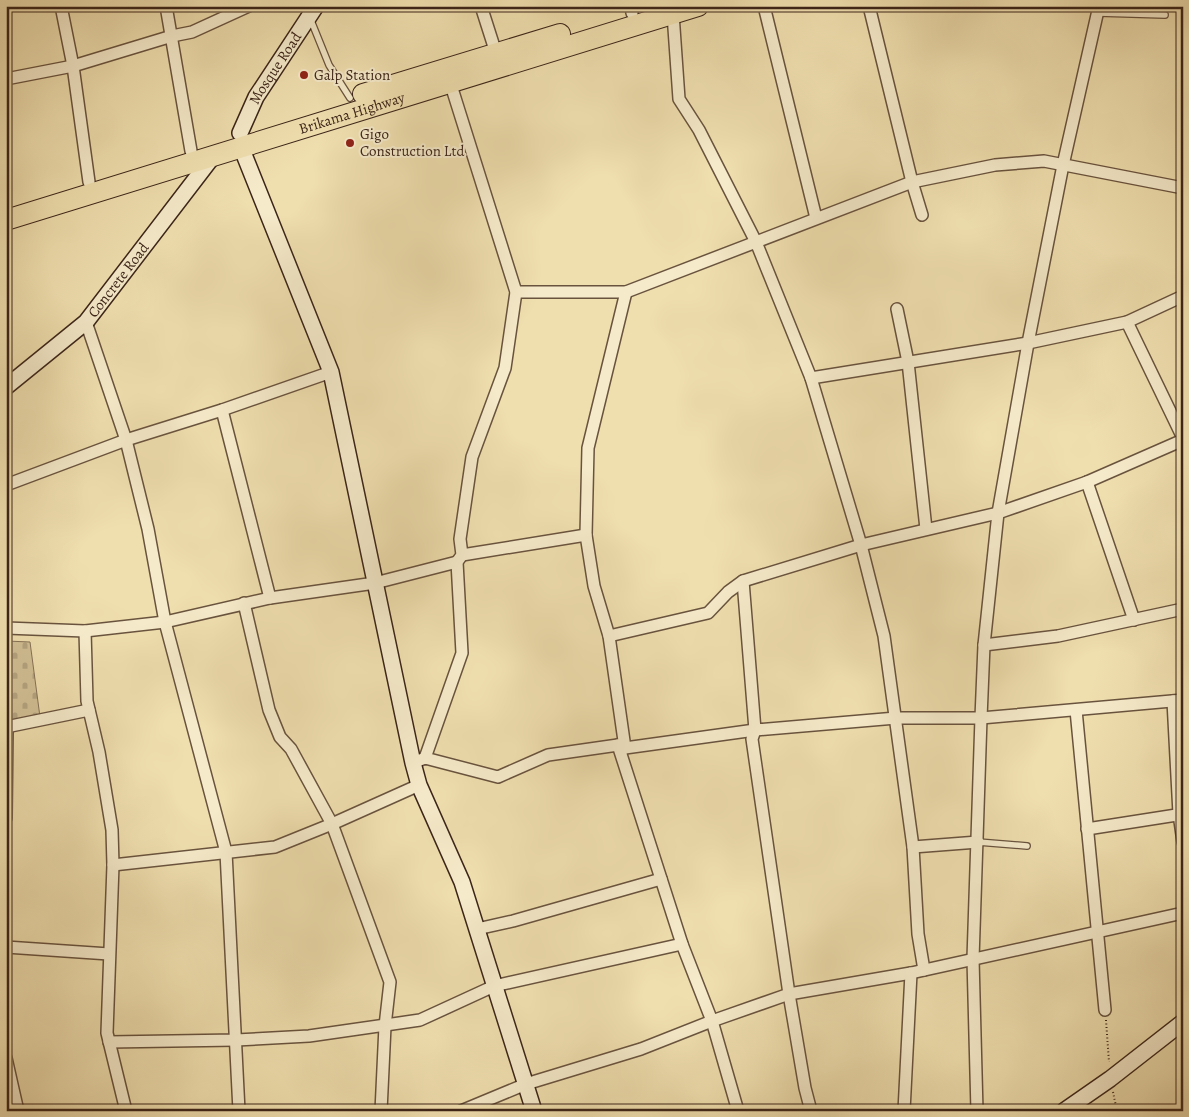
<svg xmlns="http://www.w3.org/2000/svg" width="1189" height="1117" viewBox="0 0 1189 1117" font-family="Alegreya,serif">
	<defs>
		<pattern id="cemetery-stones" width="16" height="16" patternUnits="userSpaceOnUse" patternTransform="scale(1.25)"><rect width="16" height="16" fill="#d1bf95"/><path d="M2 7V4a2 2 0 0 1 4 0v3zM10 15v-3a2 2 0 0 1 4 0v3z" fill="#b4a480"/></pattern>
	</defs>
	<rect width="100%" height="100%" fill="#efdeae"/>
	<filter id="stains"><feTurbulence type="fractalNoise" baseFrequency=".004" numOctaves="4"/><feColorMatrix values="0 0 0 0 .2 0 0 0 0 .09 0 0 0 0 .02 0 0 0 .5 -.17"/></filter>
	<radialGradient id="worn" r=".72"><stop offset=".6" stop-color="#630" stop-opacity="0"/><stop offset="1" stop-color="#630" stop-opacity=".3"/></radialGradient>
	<path fill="url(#cemetery-stones)" stroke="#867257" d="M6,641L30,642L40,717L6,723Z"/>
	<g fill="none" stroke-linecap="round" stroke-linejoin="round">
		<defs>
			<g id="lane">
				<path d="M1098,13L1165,15"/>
				<path d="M310,18L329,65L350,98"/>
				<path d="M978,842L1027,846"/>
			</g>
			<g id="street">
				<path d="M61,6L73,66L89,182"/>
				<path d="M166,6L191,151"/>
				<path d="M481,6L496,53"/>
				<path d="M631,6L632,13"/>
				<path d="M764,6L816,218"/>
				<path d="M869,6L912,182L922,215"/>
				<path d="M673,14L679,99L699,130L756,242L811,378L861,545L884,636L913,847L918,934L924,970"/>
				<path d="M6,79L73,66L172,36L192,32L249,6"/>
				<path d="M516,292H626L912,182L995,165L1044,161L1183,188"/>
				<path d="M897,309L908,362L926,529"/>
				<path d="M86,322L126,440L148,529L165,622L226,852L239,1111"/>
				<path d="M1127,322L1183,438"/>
				<path d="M811,378L1028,343L1127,322L1183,296"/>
				<path d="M222,410L270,598"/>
				<path d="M1087,482L1134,620"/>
				<path d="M6,485L126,440L222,410L331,372"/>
				<path d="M462,555L586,535"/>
				<path d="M743,581L755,730L752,739L789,994L805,1088L811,1111"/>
				<path d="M244,603L269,710L280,737L291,749L332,824L390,982L385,1026L381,1111"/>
				<path d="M6,628L85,631L165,622L270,598L375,583L457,562"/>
				<path d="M85,631L87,701L99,752L112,830L113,865L107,1033L126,1111"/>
				<path d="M609,636L708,613L728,592L743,581L861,545L998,513L1087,482L1183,440"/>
				<path d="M984,645L1058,636L1183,609"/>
				<path d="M1173,701L1179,814L1183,842"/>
				<path d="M1076,710L1105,1010"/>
				<path d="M6,727L89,710"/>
				<path d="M618,745L682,944L712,1021L738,1111"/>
				<path d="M625,748L609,636L594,586L586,535L588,448L626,292"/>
				<path d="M425,758L462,653L457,562L462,555L460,539L472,457L505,368L516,292L450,82"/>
				<path d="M413,763L425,758L498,777L548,755L618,745H622L625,748L755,730L896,718H981L1183,700"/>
				<path d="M6,818L7,727"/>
				<path d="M1087,829L1183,814"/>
				<path d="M913,847L978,842"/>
				<path d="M113,865L275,847L332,824L419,785"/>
				<path d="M477,929L513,921L661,879"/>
				<path d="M6,947L109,954"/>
				<path d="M109,1042L236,1040L309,1036L420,1020L494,986L682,944"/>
				<path d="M6,1058L18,1111"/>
				<path d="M461,1111L526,1084L641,1049L712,1021L789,994L911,973L1183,913"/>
				<path d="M904,1111L911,973"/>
				<path d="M977,1111L973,959L981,718L984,645L998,513L1028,343L1063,165L1099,6"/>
			</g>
			<g id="secondary">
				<path id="s1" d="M240,133L256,97L316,6"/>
				<path d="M241,147L331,372L413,763L419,785L462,882L534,1111"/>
				<path id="s2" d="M6,387L86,322L214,155"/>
				<path d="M1064,1111L1110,1079L1183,1022"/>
			</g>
			<g id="highway">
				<path d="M363,94L560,34"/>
				<path id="s3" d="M6,220L698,6"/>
			</g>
		</defs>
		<use href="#lane" stroke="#69533e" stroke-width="8"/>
		<use href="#street" stroke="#69533e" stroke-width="14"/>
		<use href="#secondary" stroke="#3c2519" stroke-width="18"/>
		<use href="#highway" stroke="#3c2519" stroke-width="22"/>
		<g stroke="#3c2519" stroke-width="2" stroke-dasharray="1 2.5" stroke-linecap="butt">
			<path d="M1106,1020L1109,1062"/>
			<path d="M1113,1092L1117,1111"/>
		</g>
		<use href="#lane" stroke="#f5eaca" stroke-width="5.5"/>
		<use href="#street" stroke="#f5eaca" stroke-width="11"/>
		<use href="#secondary" stroke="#f5eaca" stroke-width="15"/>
		<use href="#highway" stroke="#efdeae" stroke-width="20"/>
	</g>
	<g fill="#8f2418" stroke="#f5eaca" stroke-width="2">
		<circle cx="304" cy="75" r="5"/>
		<circle cx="350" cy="143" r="5"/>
	</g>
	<g text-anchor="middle" stroke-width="4" stroke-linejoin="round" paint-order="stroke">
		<g font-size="15" fill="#3c2519" stroke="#f5eaca">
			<text dy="5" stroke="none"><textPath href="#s1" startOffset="74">Mosque Road</textPath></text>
			<text dy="5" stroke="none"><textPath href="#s3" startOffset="362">Brikama Highway</textPath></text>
			<text dy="5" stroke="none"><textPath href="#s2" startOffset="156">Concrete Road</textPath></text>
		</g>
		<g font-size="15" fill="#3c2519" stroke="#f5eaca" text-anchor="start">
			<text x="314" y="80">Galp Station</text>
			<text x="360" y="139">Gigo<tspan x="360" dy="17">Construction Ltd</tspan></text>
		</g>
	</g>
	<rect width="1189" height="1117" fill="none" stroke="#efdeae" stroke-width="25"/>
	<rect x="8" y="8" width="1174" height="1102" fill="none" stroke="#3c2519" stroke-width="2.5"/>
	<rect x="12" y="12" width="1164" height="1092" fill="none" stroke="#3c2519"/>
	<rect width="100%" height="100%" filter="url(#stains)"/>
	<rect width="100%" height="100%" fill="url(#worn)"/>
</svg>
